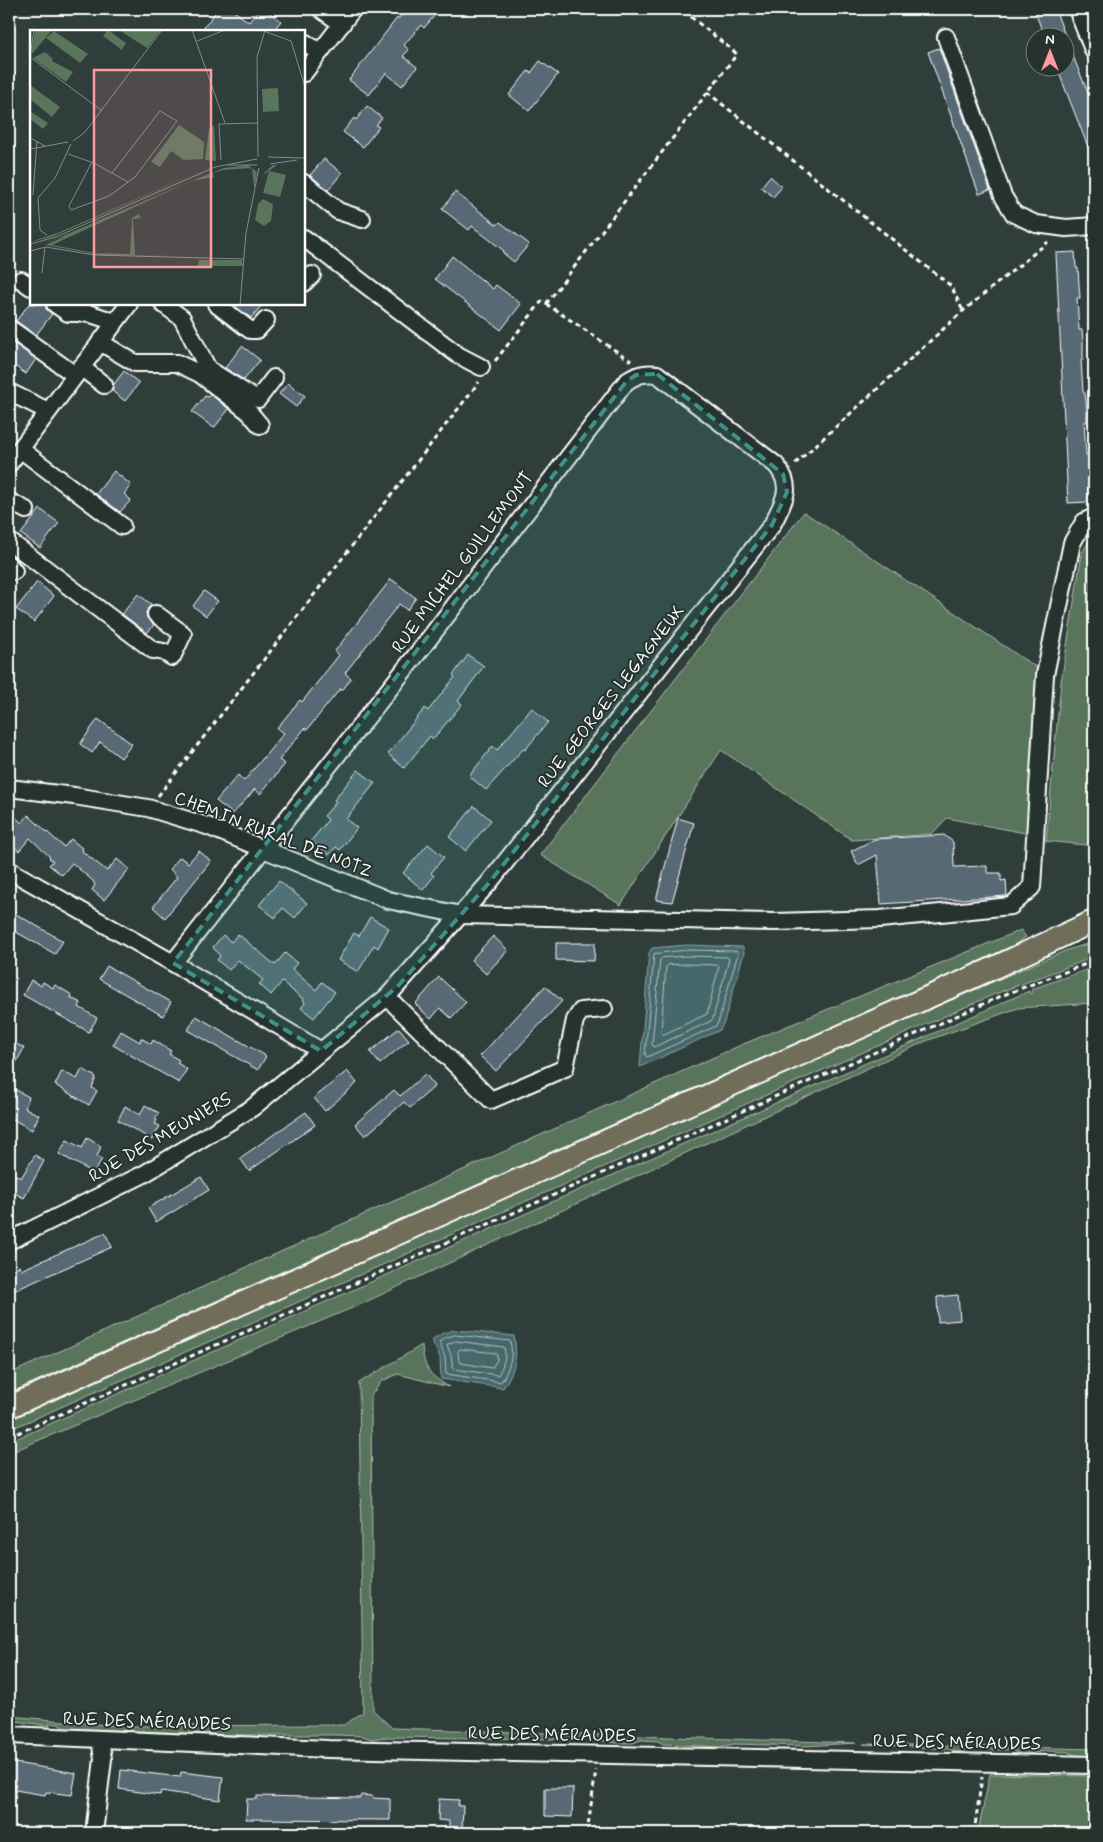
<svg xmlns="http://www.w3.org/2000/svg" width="1103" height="1842" viewBox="0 0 1103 1842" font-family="Mynerve,sans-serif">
	<rect width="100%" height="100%" fill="#303e3b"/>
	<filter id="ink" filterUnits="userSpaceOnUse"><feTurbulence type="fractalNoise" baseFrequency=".02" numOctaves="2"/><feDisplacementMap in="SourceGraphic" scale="10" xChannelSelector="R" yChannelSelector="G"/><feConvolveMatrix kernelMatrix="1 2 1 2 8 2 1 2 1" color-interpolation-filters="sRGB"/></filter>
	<g filter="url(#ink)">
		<g fill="#59755c" stroke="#acbaae">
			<path d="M804,512L1040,670L1030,834L947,818L932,834L852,840L721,750L621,905L540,855Z"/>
			<path d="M1094,526V846L1046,841L1061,682L1082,553L1090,539V530Z"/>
			<path d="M1021,930L1026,937L1006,950L9,1393V1374L741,1045Z"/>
			<path d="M1094,942V957L995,994L9,1430V1420L953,999L1067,950Z"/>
			<path d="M1094,967V1003L1018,1008L926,1041L359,1305L9,1453V1442L1029,991V993L1031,994L1032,989Z"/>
			<path d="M422,1345C424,1369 428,1374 449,1387L398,1374L382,1381L371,1395L373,1710L392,1728L856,1743L804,1746L734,1744L721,1747L663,1744L658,1741L641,1740L633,1743H617L588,1739L576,1741L553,1739L387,1737L372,1739L362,1736L335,1735H236L64,1728L58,1724L49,1723L50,1726L9,1720V1716L119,1726L344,1725L363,1712L359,1383Z"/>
			<path d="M863,1744L970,1746L965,1749V1751L956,1752L949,1749Z"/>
			<path d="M975,1746L1094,1749V1753L1089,1756L1074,1755L1068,1752L1047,1751L1020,1755L1012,1750H986Z"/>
			<path d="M990,1774L1094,1776V1829L1053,1828L978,1832Z"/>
		</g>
		<g fill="#45686b" stroke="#8fa4a6">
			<path d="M687,945L743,947L744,953L724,1022L720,1030L640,1067L649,953L652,948Z"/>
			<path d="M455,1330L514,1336C518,1359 515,1369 503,1388L441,1379L440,1357L433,1343V1339L443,1333Z"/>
		</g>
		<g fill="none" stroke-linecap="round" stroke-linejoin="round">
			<g stroke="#b5c3c4" stroke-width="1">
				<path d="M687,950L736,951L738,953L719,1020L716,1026L647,1057L645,1055L654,954Z"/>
				<path d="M687,956L727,957L729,959L713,1018L711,1021L654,1047L652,1044L660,960L662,958Z"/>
				<path d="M687,964L717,965L719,966L707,1014L662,1035L661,1032L666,967L668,965Z"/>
				<path d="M455,1335L510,1341C514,1356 509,1369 501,1382L446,1374L445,1357L439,1342L445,1338Z"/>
				<path d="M456,1341L504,1347C507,1357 503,1366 498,1375L453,1369L451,1355L447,1345Z"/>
				<path d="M460,1349L496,1353L497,1355V1360L492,1368L461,1363L459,1361L458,1352Z"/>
			</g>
		</g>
		<g fill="#576975" stroke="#fff">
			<path d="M218,9H231L249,22L259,9H264L281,21L273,31H201Z"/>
			<path d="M407,9H440L424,28L421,25L404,45L409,50L403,56L417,67L402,86L386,73L369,95L349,80L397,18L398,19Z"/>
			<path d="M1034,9H1055L1066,38H1045Z"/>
			<path d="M1066,39L1090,98L1094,96V162L1057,68H1066Z"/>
			<path d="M939,48L990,190L979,194L928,52Z"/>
			<path d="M540,61L558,74L529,111L509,95L528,71L531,73Z"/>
			<path d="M367,106L382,118L376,125L379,127L363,147L343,132L354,118L356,120Z"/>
			<path d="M324,159L342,173L328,190L310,175Z"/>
			<path d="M770,176L782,187L773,197L761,187Z"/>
			<path d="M455,192L497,225L500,222L529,244L514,262L503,253L504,251L472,226L469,230L442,209Z"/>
			<path d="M1075,252L1076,268H1078L1079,285L1080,298H1077L1079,330H1082L1083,342V360H1081L1083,392L1085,393L1087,411V422H1084L1086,455H1089V463H1094V474L1090,475V484H1088V502L1068,503L1056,253Z"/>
			<path d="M452,256L493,289L496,285L521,304L501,330L435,279Z"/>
			<path d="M29,304H45L46,309L52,314L36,335L16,321Z"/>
			<path d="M232,304H263L251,318Z"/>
			<path d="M9,340L36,359L26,374L9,362Z"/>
			<path d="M242,346L260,360L244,380L225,368Z"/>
			<path d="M124,371L139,383L125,401L112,391L114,384Z"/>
			<path d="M288,383L305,396L296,407L279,394Z"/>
			<path d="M210,394L229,409L214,428L192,412L205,396L208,397Z"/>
			<path d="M114,471L131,485L124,494L131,500L120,512L96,494Z"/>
			<path d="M40,509L59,523L40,548L21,534Z"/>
			<path d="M391,579L416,598L407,610L399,604L345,673L351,678L342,691L340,689L307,730L305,728L279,760L285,764L260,794L255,789L233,814L216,801L238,775L244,781L284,733L277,728L300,700L302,702L339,655L335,651Z"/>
			<path d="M37,582L54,596L34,622L16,609Z"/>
			<path d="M204,591L218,601L206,616L193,606Z"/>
			<path d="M138,594L152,605L148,608L146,613L147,618L154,625L147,633L122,614Z"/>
			<path d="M468,655L484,666L458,701L462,704L433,739L430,736L404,768L388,754L425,708L428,711L455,677L453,675Z"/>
			<path d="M532,708L548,722L525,750L523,749L486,790L469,776L493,746L497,750Z"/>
			<path d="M98,719L132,744L121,758L100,742L92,753L80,744Z"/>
			<path d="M358,770L375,783L346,819L357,828L340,850L336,847L329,855L311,841L328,820L324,816L336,802L334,800Z"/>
			<path d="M474,806L491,820L466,851L449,837Z"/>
			<path d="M9,812L22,823L28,815L64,847L71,839L83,849L82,851L107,871L117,859L129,869L104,900L92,890L95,885L93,881L72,863L62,875L49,865L53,861L49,858L50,857L30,838L19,851L9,843Z"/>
			<path d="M678,818L694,823L672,902L656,900Z"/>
			<path d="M944,835L953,842L954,867L987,866V873H1001V881L1006,880L1007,896L881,904L877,855L858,865L851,851L875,839Z"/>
			<path d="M428,844L444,857L431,873L434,876L423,890L403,873Z"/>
			<path d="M199,851L211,861L165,918L153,907L177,877L170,869L180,857L188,863Z"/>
			<path d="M279,881L307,903L295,918L283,908L275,918L259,905Z"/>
			<path d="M9,910L63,941L55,954L9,928Z"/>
			<path d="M370,917L389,928L378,948L374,945L358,972L338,960L354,933L359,936Z"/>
			<path d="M238,934L275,965L285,953L297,963L292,969L316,990L322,982L335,992L314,1018L301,1008L305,1003L303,999L282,982L271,995L259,984L263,980L238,960L229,970L217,960L220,956L213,947L223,935L231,942Z"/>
			<path d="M493,936L508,950L486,974L471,960Z"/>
			<path d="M556,943H595L594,961L556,960Z"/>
			<path d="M107,966L171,1002L163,1016L99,979Z"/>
			<path d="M439,977L466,1002L451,1018L440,1008L431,1019L415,1004Z"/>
			<path d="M31,980L41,986L43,982L53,988L55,985L72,995L71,998L81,1003L79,1007L97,1018L89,1032L23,995Z"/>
			<path d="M545,986L562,1001L496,1071L480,1056Z"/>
			<path d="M196,1016L266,1056L258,1070L188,1030Z"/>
			<path d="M399,1028L409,1040L380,1064L370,1052Z"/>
			<path d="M121,1031L140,1042L141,1038L151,1044L153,1040L171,1051L169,1054L179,1060L177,1063L187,1069L179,1083L113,1045Z"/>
			<path d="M9,1040L24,1048L9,1076Z"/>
			<path d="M82,1069L96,1077L92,1088L97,1091L89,1105L55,1085L62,1071L77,1079Z"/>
			<path d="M347,1071L357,1083L325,1111L314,1098Z"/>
			<path d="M425,1074L435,1086L410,1108L404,1102L365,1136L355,1124L394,1090L400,1096Z"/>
			<path d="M9,1086L29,1097L25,1108L39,1115L32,1130L9,1117Z"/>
			<path d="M145,1105L159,1113L155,1119L157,1120L155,1124L160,1126L152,1140L118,1120L125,1106L140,1115Z"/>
			<path d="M306,1112L315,1125L249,1171L240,1158Z"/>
			<path d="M87,1138L101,1146L97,1157L102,1159L94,1173L59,1154L67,1140L82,1148Z"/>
			<path d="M35,1155L44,1161L24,1198L9,1190V1171L21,1178Z"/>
			<path d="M201,1177L209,1190L156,1222L148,1208Z"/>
			<path d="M105,1233L112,1247L9,1293V1271L19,1266L21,1270Z"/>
			<path d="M958,1295L960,1320L938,1322L937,1297Z"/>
			<path d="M9,1762L76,1773L72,1795L46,1792L45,1795L9,1789Z"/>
			<path d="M121,1770L180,1777L181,1772L223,1777L220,1800L161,1791L160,1795L119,1789Z"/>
			<path d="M545,1788H573L572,1817L545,1816Z"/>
			<path d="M361,1795L372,1796L374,1798L390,1799V1820L246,1819L247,1799H257V1796L360,1798Z"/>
			<path d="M439,1799L459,1800L458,1806H463L462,1831H449V1821L438,1820Z"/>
		</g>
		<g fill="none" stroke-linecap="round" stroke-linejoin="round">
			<defs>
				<g id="minor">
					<path d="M321,9L342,24"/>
					<path d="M1077,9L1094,52"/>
					<path d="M946,37L1003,196L1014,214L1036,224L1066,228L1094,226"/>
					<path d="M304,42L320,52"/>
					<path d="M304,73L353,9"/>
					<path d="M304,183L338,211L362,219"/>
					<path d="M304,238L458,355L481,367"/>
					<path d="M21,280L31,287"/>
					<path d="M304,283L312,275"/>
					<path d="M55,304L68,313H88L115,322"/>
					<path d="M163,304L182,318L208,369L252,397L258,399L274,378"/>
					<path d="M216,304L250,330H257L266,320"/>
					<path d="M9,328L75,375"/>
					<path d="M100,342L135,363H177L200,374L249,412L260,425"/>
					<path d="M81,367L104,385"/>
					<path d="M9,392L48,411"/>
					<path d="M20,449L122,526"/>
					<path d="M9,464L129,304"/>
					<path d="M9,501L26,510"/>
					<path d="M9,541L153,650L164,652L172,657L183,634L156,614"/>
					<path d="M9,565L14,571"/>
					<path d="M9,788L74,796L148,808L207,826L388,900L461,915L774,922L880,919L1011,906L1032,887L1045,675L1072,543L1084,522L1094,517"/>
					<path d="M9,870L173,963L321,1051"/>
					<path d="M387,997L491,1100L565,1068L575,1020L581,1011L604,1009"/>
					<path d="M9,1241L144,1174L252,1108L387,997L488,884L772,525C783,502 795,488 776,465L657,374C644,372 636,375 626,382L428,640L173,963"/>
					<path d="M9,1735L328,1749L1094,1765"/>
					<path d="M94,1833L103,1759L100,1739"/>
				</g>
				<path id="major" d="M9,1407L989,970L1094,921"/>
			</defs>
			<use href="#minor" stroke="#fff" stroke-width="20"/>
			<use href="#major" stroke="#fff" stroke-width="25"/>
			<g stroke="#fff" stroke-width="3" stroke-dasharray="5 4" stroke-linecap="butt">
				<path d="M707,92L951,286L963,311"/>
				<path d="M546,304L737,54L681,9"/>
				<path d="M495,361L542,301L631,361"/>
				<path d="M795,464L963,311L1048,242"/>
				<path d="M158,796L479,382"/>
				<path d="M9,1437L1006,994L1094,961"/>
				<path d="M587,1833L596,1770"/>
				<path d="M974,1833L982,1777"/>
			</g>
			<use href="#minor" stroke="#26332d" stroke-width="16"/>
			<use href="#major" stroke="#706e59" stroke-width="21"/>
		</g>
	</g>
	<path fill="#3f918b" fill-opacity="0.2" stroke="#3f918b" stroke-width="4" stroke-dasharray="10 6" stroke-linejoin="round" d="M657,374L783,474L787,492L772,525L488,884L398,986L321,1051L173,963L626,382L636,375Z"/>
	<g text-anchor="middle" stroke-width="4" stroke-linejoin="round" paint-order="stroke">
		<g font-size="18" fill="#fff" stroke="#26332d">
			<text transform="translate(462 562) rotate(-53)" y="6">RUE MICHEL GUILLEMONT</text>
			<text transform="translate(611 696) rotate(-52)" y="6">RUE GEORGES LEGAGNEUX</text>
			<text transform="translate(273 834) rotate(21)" y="6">CHEMIN RURAL DE NOTZ</text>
			<text transform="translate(160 1137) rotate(-30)" y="6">RUE DES MEUNIERS</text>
			<text transform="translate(147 1721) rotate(2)" y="6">RUE DES MÉRAUDES</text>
			<text transform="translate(552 1734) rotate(1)" y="6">RUE DES MÉRAUDES</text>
			<text transform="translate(957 1742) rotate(1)" y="6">RUE DES MÉRAUDES</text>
		</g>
	</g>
	<g transform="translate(30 30)">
		<rect width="275" height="275" fill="#303e3b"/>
		<path d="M5,0H22L2,24L1,23ZM78,0L96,13L92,20L73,6ZM89,0H131L117,18ZM24,1L58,24L50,33L16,8ZM15,22L23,29L22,31L43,42L36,52L3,28ZM0,55L30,77L22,87L0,69ZM248,58L249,81L233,82L232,59ZM0,81L18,93L13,99L0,89ZM149,95L174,112L173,129L154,130L141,121L130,137L121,132ZM184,95V96L186,131L175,130L179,99ZM218,135L227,142L225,156L224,157L222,138L193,140L183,143L184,147L162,151L22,215L65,223L100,224L102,188L109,184L111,188L103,189L105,225L155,226L70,225L15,215L174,146L194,138ZM243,135H247L239,141L256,145L250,167L233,163L239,141L233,145L226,162L234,143ZM193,137L36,206L0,217L28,208ZM173,140L22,207L0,212L30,202ZM233,169L243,174L241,191L234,196L225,190L228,174ZM169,230H212L213,236H168Z" fill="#59755c"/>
		<path fill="none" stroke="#838b89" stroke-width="1" d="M162,0L195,93M231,0L261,11L275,57M167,11L195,0M0,26L4,0M0,27L72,81M0,108L15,116M43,111L55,102L132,0M0,119L38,112M38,124L64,133L98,152M228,127L227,27L235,0M238,127L275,128M191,130L189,94L228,93M62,132L39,176L41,180L79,166L105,147L147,91L130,81L82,143M240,134L267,130M198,135H227M3,165L7,111M17,205L10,200L8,168L25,148L41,114M0,214L26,207L185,137L227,129M0,221L16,217L64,225L214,229M12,243L15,217M210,275L216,203L229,138"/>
		<path fill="#ff9aa2" fill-opacity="0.15" stroke="#ff9aa2" stroke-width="2.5" d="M64,40H181V237H64Z"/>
		<rect width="275" height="275" fill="none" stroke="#fff" stroke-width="2.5"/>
	</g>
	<rect width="1103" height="1842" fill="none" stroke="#26332d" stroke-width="30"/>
	<rect x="15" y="15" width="1073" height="1812" fill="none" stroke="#fff" stroke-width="2" filter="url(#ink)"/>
	<g transform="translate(1050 52)"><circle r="24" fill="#26332d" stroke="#7d8581"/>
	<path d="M0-4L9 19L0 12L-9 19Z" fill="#ff9aa2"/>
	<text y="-8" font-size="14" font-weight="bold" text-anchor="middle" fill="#ffffff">N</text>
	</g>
</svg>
